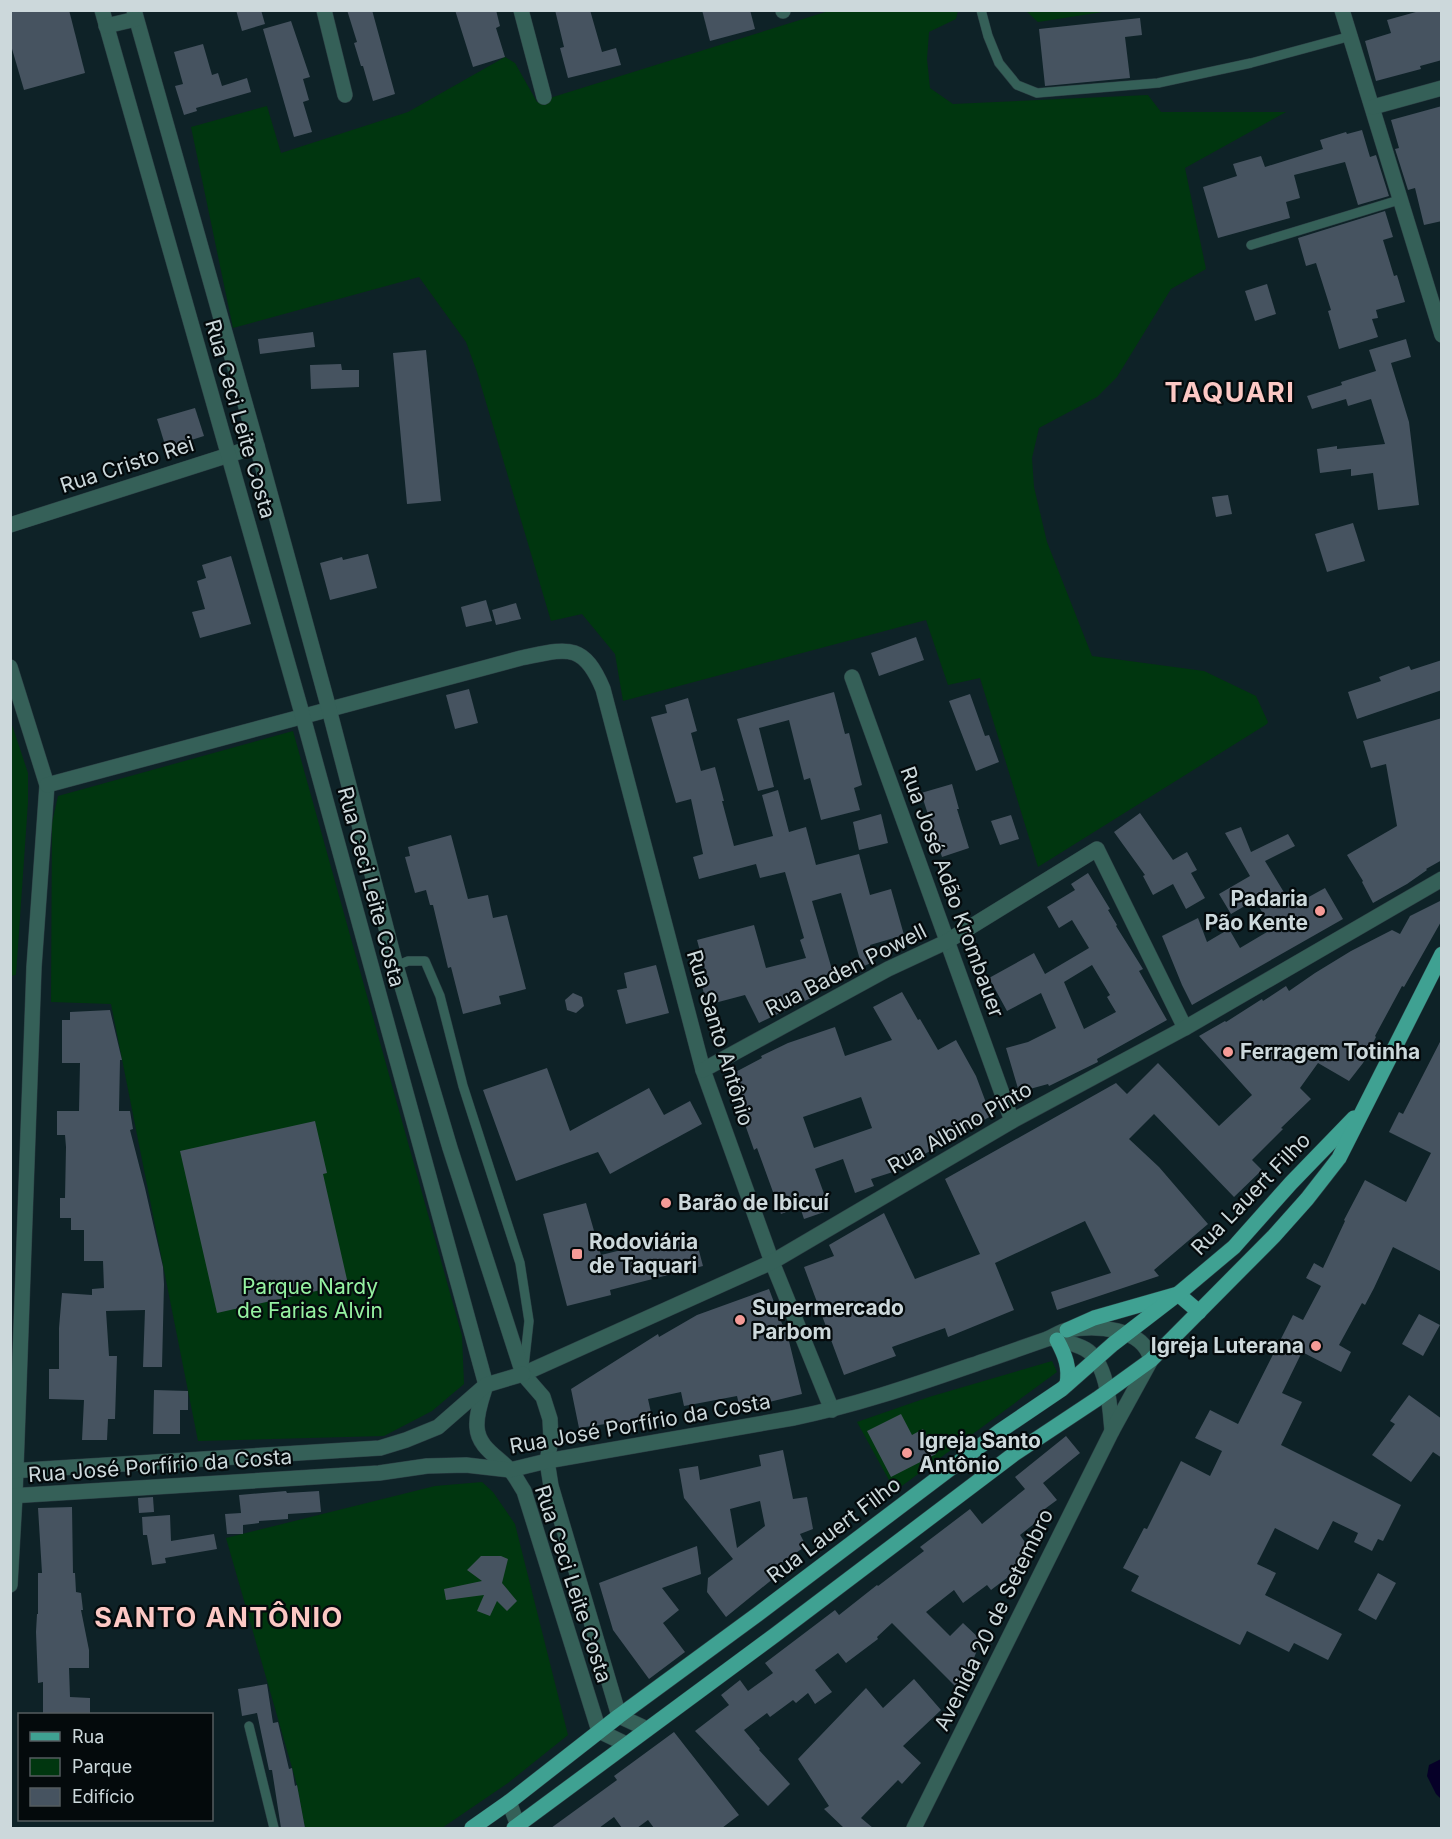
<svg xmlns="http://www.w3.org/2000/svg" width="1452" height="1839" viewBox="0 0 1452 1839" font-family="Inter,sans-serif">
	<rect width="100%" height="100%" fill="#0e2227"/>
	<g fill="#00360f">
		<path d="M832,10L958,11L956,19L929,32L927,59L930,88L953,104L1148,95L1161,112H1286L1185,168L1206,269L1171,289L1117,377L1097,397L1039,428L1032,458L1034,487L1047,542L1092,656L1204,671L1256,696L1268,722L1267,724L1038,867L980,678L948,685L926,620L623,701L615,654L582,614L551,621L477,372L466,342L419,277L233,328L191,127L267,106L281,153L408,112L505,57L515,63L537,102Z"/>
		<path d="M1026,11H1109L1038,22Z"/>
		<path d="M10,719L28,773V802L16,975L11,976Z"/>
		<path d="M293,731L462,1336L464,1384L432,1411L384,1436L198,1441L111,1004L51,1002L52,823L58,796Z"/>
		<path d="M1052,1361L1057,1372L895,1491L857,1422L929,1397Z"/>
		<path d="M482,1482L493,1492L515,1524L568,1735L508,1783L442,1828H305L297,1785L226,1538L435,1486Z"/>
	</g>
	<path fill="#060028" d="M1441,1759V1799L1436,1794L1427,1776L1429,1765Z"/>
	<g fill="#465360" fill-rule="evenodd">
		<path d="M10,10H69L85,73L24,90L10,42Z"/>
		<path d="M236,10H261L265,24L242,31Z"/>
		<path d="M347,10H372L395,94L373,101L363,66H361L354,43L357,42Z"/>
		<path d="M455,10H496L500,26L496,28L505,57L473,67Z"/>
		<path d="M555,10H590L602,52L616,48L621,65L568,78L560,48L564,47Z"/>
		<path d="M702,10H750L755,29L710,41Z"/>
		<path d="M1423,10H1442V60L1420,66L1421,69L1376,81L1365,41L1391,33L1387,20Z"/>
		<path d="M1140,18L1142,35L1125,37L1130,78L1045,86L1039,29Z"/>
		<path d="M291,21L310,77L303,79L309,100L303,102L312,132L294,137L263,29Z"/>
		<path d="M203,44L212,75L218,73L222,86L247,78L251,92L196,108L197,111L184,115L175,86L183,84L174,52Z"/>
		<path d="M1442,106V221L1424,225L1415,188L1408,190L1395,149L1399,148L1391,120Z"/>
		<path d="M1362,130L1370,157L1376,155L1389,196L1358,205L1345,162L1294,175L1300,198L1286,202L1290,218L1218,238L1203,187L1237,176L1233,164L1261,156L1265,167L1323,149L1320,140L1346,132L1347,134Z"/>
		<path d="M1385,211L1393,237L1383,240L1394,276L1397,275L1405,302L1376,310L1378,318L1372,319L1378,337L1339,349L1328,311L1331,310L1316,263L1306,266L1298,238Z"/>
		<path d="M1267,284L1276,314L1255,321L1245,291Z"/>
		<path d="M313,332L315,347L260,354L258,339Z"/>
		<path d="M1406,339L1411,357L1391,363L1409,422L1419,505L1378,510L1373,473L1351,476V469L1320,473L1317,449L1337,446V449L1385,444L1371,399L1348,406L1346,399L1312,409L1307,396L1342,385L1341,382L1376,371L1369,350Z"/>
		<path d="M426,350L441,501L407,504L393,353Z"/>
		<path d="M341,364L342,370H359V387L311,389L310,365Z"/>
		<path d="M195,408L204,436L166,448L157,419Z"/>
		<path d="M1228,495L1232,514L1216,517L1212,497Z"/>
		<path d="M1353,523L1365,561L1327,572L1315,534Z"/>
		<path d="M368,554L377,588L330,600L320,563L342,557L343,560Z"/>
		<path d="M231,556L251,624L200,638L192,612L205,609L197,581L206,578L202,565Z"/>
		<path d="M486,600L492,621L466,627L461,607Z"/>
		<path d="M516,603L521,619L496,625L492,610Z"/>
		<path d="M916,637L924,660L879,676L871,653Z"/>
		<path d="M1442,660V690L1357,719L1348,692L1381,681L1379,677L1409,666L1411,670Z"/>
		<path d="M469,689L478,723L455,729L446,695Z"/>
		<path d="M834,692L845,734L849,733L862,785L854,788L860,810L821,820L810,778L804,780L789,720L759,728L774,787L758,791L737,719Z"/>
		<path d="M970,694L985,736L989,735L999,762L976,771L949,701Z"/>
		<path d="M688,698L697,731L691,733L701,771L715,767L724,801H722L734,846L773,836L762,795L778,790L789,832L806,827L816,865L859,854L870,895L891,889L904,935L870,945L875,961L862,967L841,893L812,901L833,973L803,982L811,998L759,1023L745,995L707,1005L702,986L709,984L697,940L754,925L766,968L806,958L800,940L804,938L785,872L760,878L756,864L699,879L693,857L703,854L691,799L676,803L651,717L667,713L665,705Z"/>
		<path d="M1442,718V860L1426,869L1427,870L1407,884L1373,903L1362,882L1363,881L1347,855L1397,826L1386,764L1371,768L1363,741Z"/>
		<path d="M952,784L959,809H957L969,848L942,857L921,793Z"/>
		<path d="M1140,813L1173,860L1187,852L1197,870L1191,873L1205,898L1186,909L1173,884L1153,895L1143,876L1145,875L1114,832Z"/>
		<path d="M881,814L888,843L859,850L853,822Z"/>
		<path d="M1011,815L1019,839L1000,845L991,821Z"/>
		<path d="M1241,827L1251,852L1288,834L1295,846L1265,861L1285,894L1289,892L1296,904L1325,888L1343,919L1192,1005L1182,985L1162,936L1198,918L1207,942L1229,929L1240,948L1272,929L1255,900L1231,914L1219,894L1250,876L1225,833Z"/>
		<path d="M451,835L468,899L488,895L493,918L507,915L526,989L499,996L501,1004L463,1014L451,967L448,968L433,905H430L426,890L415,893L405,857L410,856L408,847Z"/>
		<path d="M1088,873L1110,909L1108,910L1117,925L1116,926L1143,969L1139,971L1167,1020L1097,1059L1098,1062L1049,1086L1048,1084L1019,1092L1006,1048L1028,1042L1056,1028L1041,993L1007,1011L989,978L1034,953L1045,974L1089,948L1072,920L1059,928L1047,907L1075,890L1071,884ZM1092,965L1110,995L1107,997L1116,1012L1084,1029L1064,982Z"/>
		<path d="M1442,900V920L1404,987L1402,986L1375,1036L1376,1037L1363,1063L1349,1081L1318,1063L1300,1088L1311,1099L1281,1128L1283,1129L1252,1160L1262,1170L1234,1197L1154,1114L1129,1139L1159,1167L1208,1224L1154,1270L1159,1276L1057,1310L1051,1292L1111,1273L1085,1221L995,1263L1014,1310L948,1337L945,1328L892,1347L896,1356L844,1375L804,1267L834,1256L829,1245L884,1213L915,1279L980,1254L945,1179L1116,1083L1127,1094L1158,1063L1219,1126L1252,1095L1199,1036L1225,1021L1226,1022L1262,999L1263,1001L1286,986L1289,991L1315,973L1351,951L1392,930L1400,934L1410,916Z"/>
		<path d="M656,965L669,1013L626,1024L617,990L627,988L624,973Z"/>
		<path d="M902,992L918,1020L920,1019L938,1050L956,1040L976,1076L991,1116L923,1155L891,1166L893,1172L871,1179L874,1186L855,1193L843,1159L815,1169L830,1210L804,1219L800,1207L781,1214L757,1148L754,1150L728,1076L762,1058L761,1056L788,1043L835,1027L845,1056L892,1040L873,1007ZM861,1097L872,1128L814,1148L803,1117Z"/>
		<path d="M573,993L582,997L584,1006L576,1013L567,1010L565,1000Z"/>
		<path d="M110,1010L122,1060H120L119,1111H130L133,1129L130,1130L145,1188L163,1267L164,1284L162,1367H143L145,1310L106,1311L109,1356H117L115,1419H108L107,1440H82L84,1400L49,1399V1369H59V1328L62,1293L92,1295V1289L104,1288L103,1261H84V1230H71V1218H60V1198H65L66,1147L65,1135H57V1111H79L80,1063H62V1020H70V1012Z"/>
		<path d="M1442,1038V1272L1393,1247L1374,1288L1365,1305L1362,1303L1339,1345L1351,1352L1341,1372L1302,1352L1282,1393L1302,1402L1281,1445L1401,1505L1383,1541L1378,1539L1372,1551L1354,1542L1358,1533L1333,1521L1318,1550L1275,1528L1257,1564L1276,1573L1265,1595L1342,1634L1328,1660L1294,1643L1289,1652L1247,1631L1240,1645L1131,1591L1139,1576L1123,1568L1144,1528L1147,1529L1181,1461L1210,1476L1222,1451L1195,1438L1210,1410L1238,1424L1293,1315L1303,1320L1321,1286L1306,1278L1314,1263L1323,1268L1345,1221L1344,1220L1365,1180L1406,1202L1431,1153L1389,1132L1399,1112L1403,1114Z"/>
		<path d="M547,1068L570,1131L649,1088L664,1115L690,1101L702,1124L610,1174L598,1152L516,1181L483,1090Z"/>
		<path d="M315,1121L327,1173L323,1174L348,1284L217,1313L180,1151Z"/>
		<path d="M586,1203L601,1255L646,1244L647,1248L695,1236L703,1266L610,1290L611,1295L567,1306L543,1214Z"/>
		<path d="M769,1289L784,1329H786L802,1394L740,1409L737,1396L684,1406L681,1392L648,1399L652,1417L579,1428L571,1389L658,1334L659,1337L697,1315Z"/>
		<path d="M1419,1314L1440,1325L1423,1356L1402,1344Z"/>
		<path d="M154,1390L188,1391V1410H180V1434H153Z"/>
		<path d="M1409,1395L1442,1419V1458L1433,1452L1411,1482L1372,1455L1395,1424L1390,1421Z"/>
		<path d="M901,1414L912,1435L923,1429L936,1454L891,1477L867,1431Z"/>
		<path d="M1066,1436L1080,1453L1043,1483L1057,1500L1042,1511L1045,1515L1020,1535L1029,1548L1019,1566L1020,1568L991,1590L987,1585L963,1603L954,1590L926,1612L950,1636L963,1623L981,1640L967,1676L956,1687L892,1623L877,1637L878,1639L846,1663L838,1653L815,1670L832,1692L815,1704L808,1693L796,1703L793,1700L770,1717L767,1713L744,1730L760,1749L759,1750L790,1784L768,1806L695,1731L729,1705L721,1695L740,1680L748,1691L773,1673L765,1663L835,1610L839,1615L877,1585L878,1586L924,1551L920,1547L970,1509L982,1524L1025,1489L1015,1477Z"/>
		<path d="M783,1450L793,1499L807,1497L813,1529L800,1534L806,1546L781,1563L785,1569L726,1617L707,1592L708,1578L733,1559L684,1498L679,1469L698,1466L700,1480L761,1466L759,1455ZM760,1501L765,1526L737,1548L730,1509Z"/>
		<path d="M286,1491L287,1493L319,1491L321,1512L288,1514V1519L259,1521V1523L243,1525V1534H227L225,1514L241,1513L239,1495Z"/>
		<path d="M153,1497L154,1512L139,1513L138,1498Z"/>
		<path d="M72,1507L73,1573H75L76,1592L81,1593L83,1610H81L89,1650V1668H69L70,1697L90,1698V1714H43V1682L38,1683L36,1632L37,1614H38V1573H42L38,1508Z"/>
		<path d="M170,1515L171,1541L214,1534L217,1549L165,1558L166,1563L152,1565L147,1535H143L142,1517Z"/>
		<path d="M697,1546L701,1574L662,1588L679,1610L663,1623L685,1652L649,1679L613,1630L599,1583Z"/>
		<path d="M481,1556H501L508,1559L502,1583L517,1601L507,1611L497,1601L490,1616L477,1611L484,1595L446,1600L444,1589L482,1581L467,1570Z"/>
		<path d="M1378,1573L1396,1583L1376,1620L1358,1610Z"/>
		<path d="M914,1679L941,1710L903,1746L921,1763L902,1784L898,1780L861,1818L873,1828H844L824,1809L829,1806L798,1759L866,1688L883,1708Z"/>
		<path d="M267,1684L273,1723L278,1722L289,1769L292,1768L295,1786L297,1785L305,1828H281L272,1770H269L257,1713L242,1716L238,1689Z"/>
		<path d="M674,1732L739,1815L722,1828H654L648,1820L637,1828H622L614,1817L599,1828H551L617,1780L614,1776Z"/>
	</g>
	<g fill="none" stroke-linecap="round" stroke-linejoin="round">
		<defs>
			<g id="service">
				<path d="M981,10L988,36L999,63L1017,85L1037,93L1158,83L1251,63L1351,36"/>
				<path d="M1251,245L1399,200"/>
				<path d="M396,966L408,961H425L440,996L463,1086L520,1263L529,1321L524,1366"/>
				<path d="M249,1726L274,1828"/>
			</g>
			<g id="minor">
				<path d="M324,10L345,95"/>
				<path d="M521,10L544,97"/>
				<path d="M783,10V11"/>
				<path d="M1342,10L1442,335"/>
				<path d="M1373,107L1442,88"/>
				<path d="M10,525L257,446"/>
				<path d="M10,667L47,785L34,967L15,1496L10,1585"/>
				<path d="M852,677L1012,1121"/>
				<path d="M47,785L521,658C566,649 583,641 603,689L703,1070L772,1262L832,1410"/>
				<path d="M703,1070L888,969L946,942L1097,849L1185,1028"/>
				<path d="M523,1374L772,1262L1012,1121L1185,1028L1442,879"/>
				<path d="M509,1802L519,1828"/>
			</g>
			<g id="tertiary">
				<path d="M102,10L303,717L486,1385C482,1398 476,1413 477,1427C478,1448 499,1457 511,1471C516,1477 520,1485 524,1491L599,1731L626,1744"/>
				<path d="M134,10L257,446L329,709L396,966L450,1148L523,1374L543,1397L550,1419L551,1440L547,1461L551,1486L619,1716L647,1729"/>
				<path d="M106,26L136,19"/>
				<path d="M1050,1338C1061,1341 1075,1343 1085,1349C1108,1362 1110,1408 1112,1431"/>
				<path d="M10,1471L380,1448L406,1440L438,1427L486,1385L523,1374"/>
				<path d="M10,1496L379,1473L427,1466L466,1465L510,1470L547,1461L793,1418C859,1405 923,1382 987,1360C1007,1353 1027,1346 1047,1339C1054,1336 1061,1331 1068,1330C1095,1325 1144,1327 1151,1360L1112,1431L914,1828"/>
			</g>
			<g id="primary">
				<path d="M1067,1330L1094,1318L1178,1294L1199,1312"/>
				<path d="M1057,1340C1065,1355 1070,1367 1067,1384"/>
				<path d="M472,1828L509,1802L619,1716L758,1614L1000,1431L1062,1389L1113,1344L1178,1294L1234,1247L1291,1183L1354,1118"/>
				<path d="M514,1828L775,1635L1014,1454L1097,1399L1151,1360L1274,1236L1307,1199L1339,1158L1442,954"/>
			</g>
		</defs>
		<use href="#service" stroke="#2c3f44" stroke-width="10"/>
		<use href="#minor" stroke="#2c3f44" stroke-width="16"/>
		<use href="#tertiary" stroke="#2c3f44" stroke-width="16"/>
		<use href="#primary" stroke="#2c3f44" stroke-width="16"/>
		<use href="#service" stroke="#356058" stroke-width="9"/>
		<use href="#minor" stroke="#356058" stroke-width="15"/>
		<use href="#tertiary" stroke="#356058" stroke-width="15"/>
		<use href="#primary" stroke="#3fa192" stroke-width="15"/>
	</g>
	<g fill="#f59b97" stroke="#040a0c" stroke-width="2">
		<circle cx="1320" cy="911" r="6"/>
		<circle cx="1228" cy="1052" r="6"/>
		<circle cx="666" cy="1203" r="6"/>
		<rect x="571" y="1248" width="12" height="12" rx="3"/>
		<circle cx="740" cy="1320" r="6"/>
		<circle cx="1316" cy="1346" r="6"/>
		<circle cx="907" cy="1453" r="6"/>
	</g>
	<g text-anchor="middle" stroke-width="4.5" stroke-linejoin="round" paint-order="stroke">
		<g font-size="21" fill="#ccd8db" stroke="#040a0c">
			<text transform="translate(240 419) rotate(74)" y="7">Rua Ceci Leite Costa</text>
			<text transform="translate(127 465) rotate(-18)" y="7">Rua Cristo Rei</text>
			<text transform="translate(371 887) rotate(75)" y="7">Rua Ceci Leite Costa</text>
			<text transform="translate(952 892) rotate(70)" y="7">Rua José Adão Krombauer</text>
			<text transform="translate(846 970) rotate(-27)" y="7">Rua Baden Powell</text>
			<text transform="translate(720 1038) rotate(73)" y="7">Rua Santo Antônio</text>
			<text transform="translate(960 1128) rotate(-30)" y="7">Rua Albino Pinto</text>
			<text transform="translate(1251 1194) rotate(-46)" y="7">Rua Lauert Filho</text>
			<text transform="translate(640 1424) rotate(-10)" y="7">Rua José Porfírio da Costa</text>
			<text transform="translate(160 1466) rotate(-4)" y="7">Rua José Porfírio da Costa</text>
			<text transform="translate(834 1530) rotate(-37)" y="7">Rua Lauert Filho</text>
			<text transform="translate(573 1584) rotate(72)" y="7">Rua Ceci Leite Costa</text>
			<text transform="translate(994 1620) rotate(-64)" y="7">Avenida 20 de Setembro</text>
		</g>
		<g font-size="21" font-weight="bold" fill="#ccd8db" stroke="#040a0c" text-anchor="start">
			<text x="1308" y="906" text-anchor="end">Padaria<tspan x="1308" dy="24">Pão Kente</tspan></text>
			<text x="1240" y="1059">Ferragem Totinha</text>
			<text x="678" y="1210">Barão de Ibicuí</text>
			<text x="589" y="1249">Rodoviária<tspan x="589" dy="24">de Taquari</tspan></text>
			<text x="752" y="1315">Supermercado<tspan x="752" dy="24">Parbom</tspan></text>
			<text x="1304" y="1353" text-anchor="end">Igreja Luterana</text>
			<text x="919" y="1448">Igreja Santo<tspan x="919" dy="24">Antônio</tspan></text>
		</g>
		<g font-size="21" fill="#95f1a1" stroke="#040a0c">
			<text x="310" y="1294">Parque Nardy<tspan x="310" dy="24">de Farias Alvin</tspan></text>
		</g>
		<g font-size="27" font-weight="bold" letter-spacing="1.5" fill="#fcc8c4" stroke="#040a0c">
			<text x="1230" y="402">TAQUARI</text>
			<text x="219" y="1627">SANTO ANTÔNIO</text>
		</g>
	</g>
	<rect width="1452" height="1839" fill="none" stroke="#ccd8db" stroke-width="24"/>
	<rect x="18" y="1713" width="195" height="108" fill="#040a0c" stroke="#545c5f" stroke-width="1.5"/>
	<rect x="30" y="1732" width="30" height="9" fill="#3fa192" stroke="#545c5f" stroke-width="1.5"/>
	<text x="72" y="1743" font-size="18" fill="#ccd8db">Rua</text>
	<rect x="30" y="1758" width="30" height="18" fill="#00360f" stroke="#545c5f" stroke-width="1.5"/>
	<text x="72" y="1773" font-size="18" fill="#ccd8db">Parque</text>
	<rect x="30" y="1788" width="30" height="18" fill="#465360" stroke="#545c5f" stroke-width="1.5"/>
	<text x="72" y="1803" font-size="18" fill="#ccd8db">Edifício</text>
</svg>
